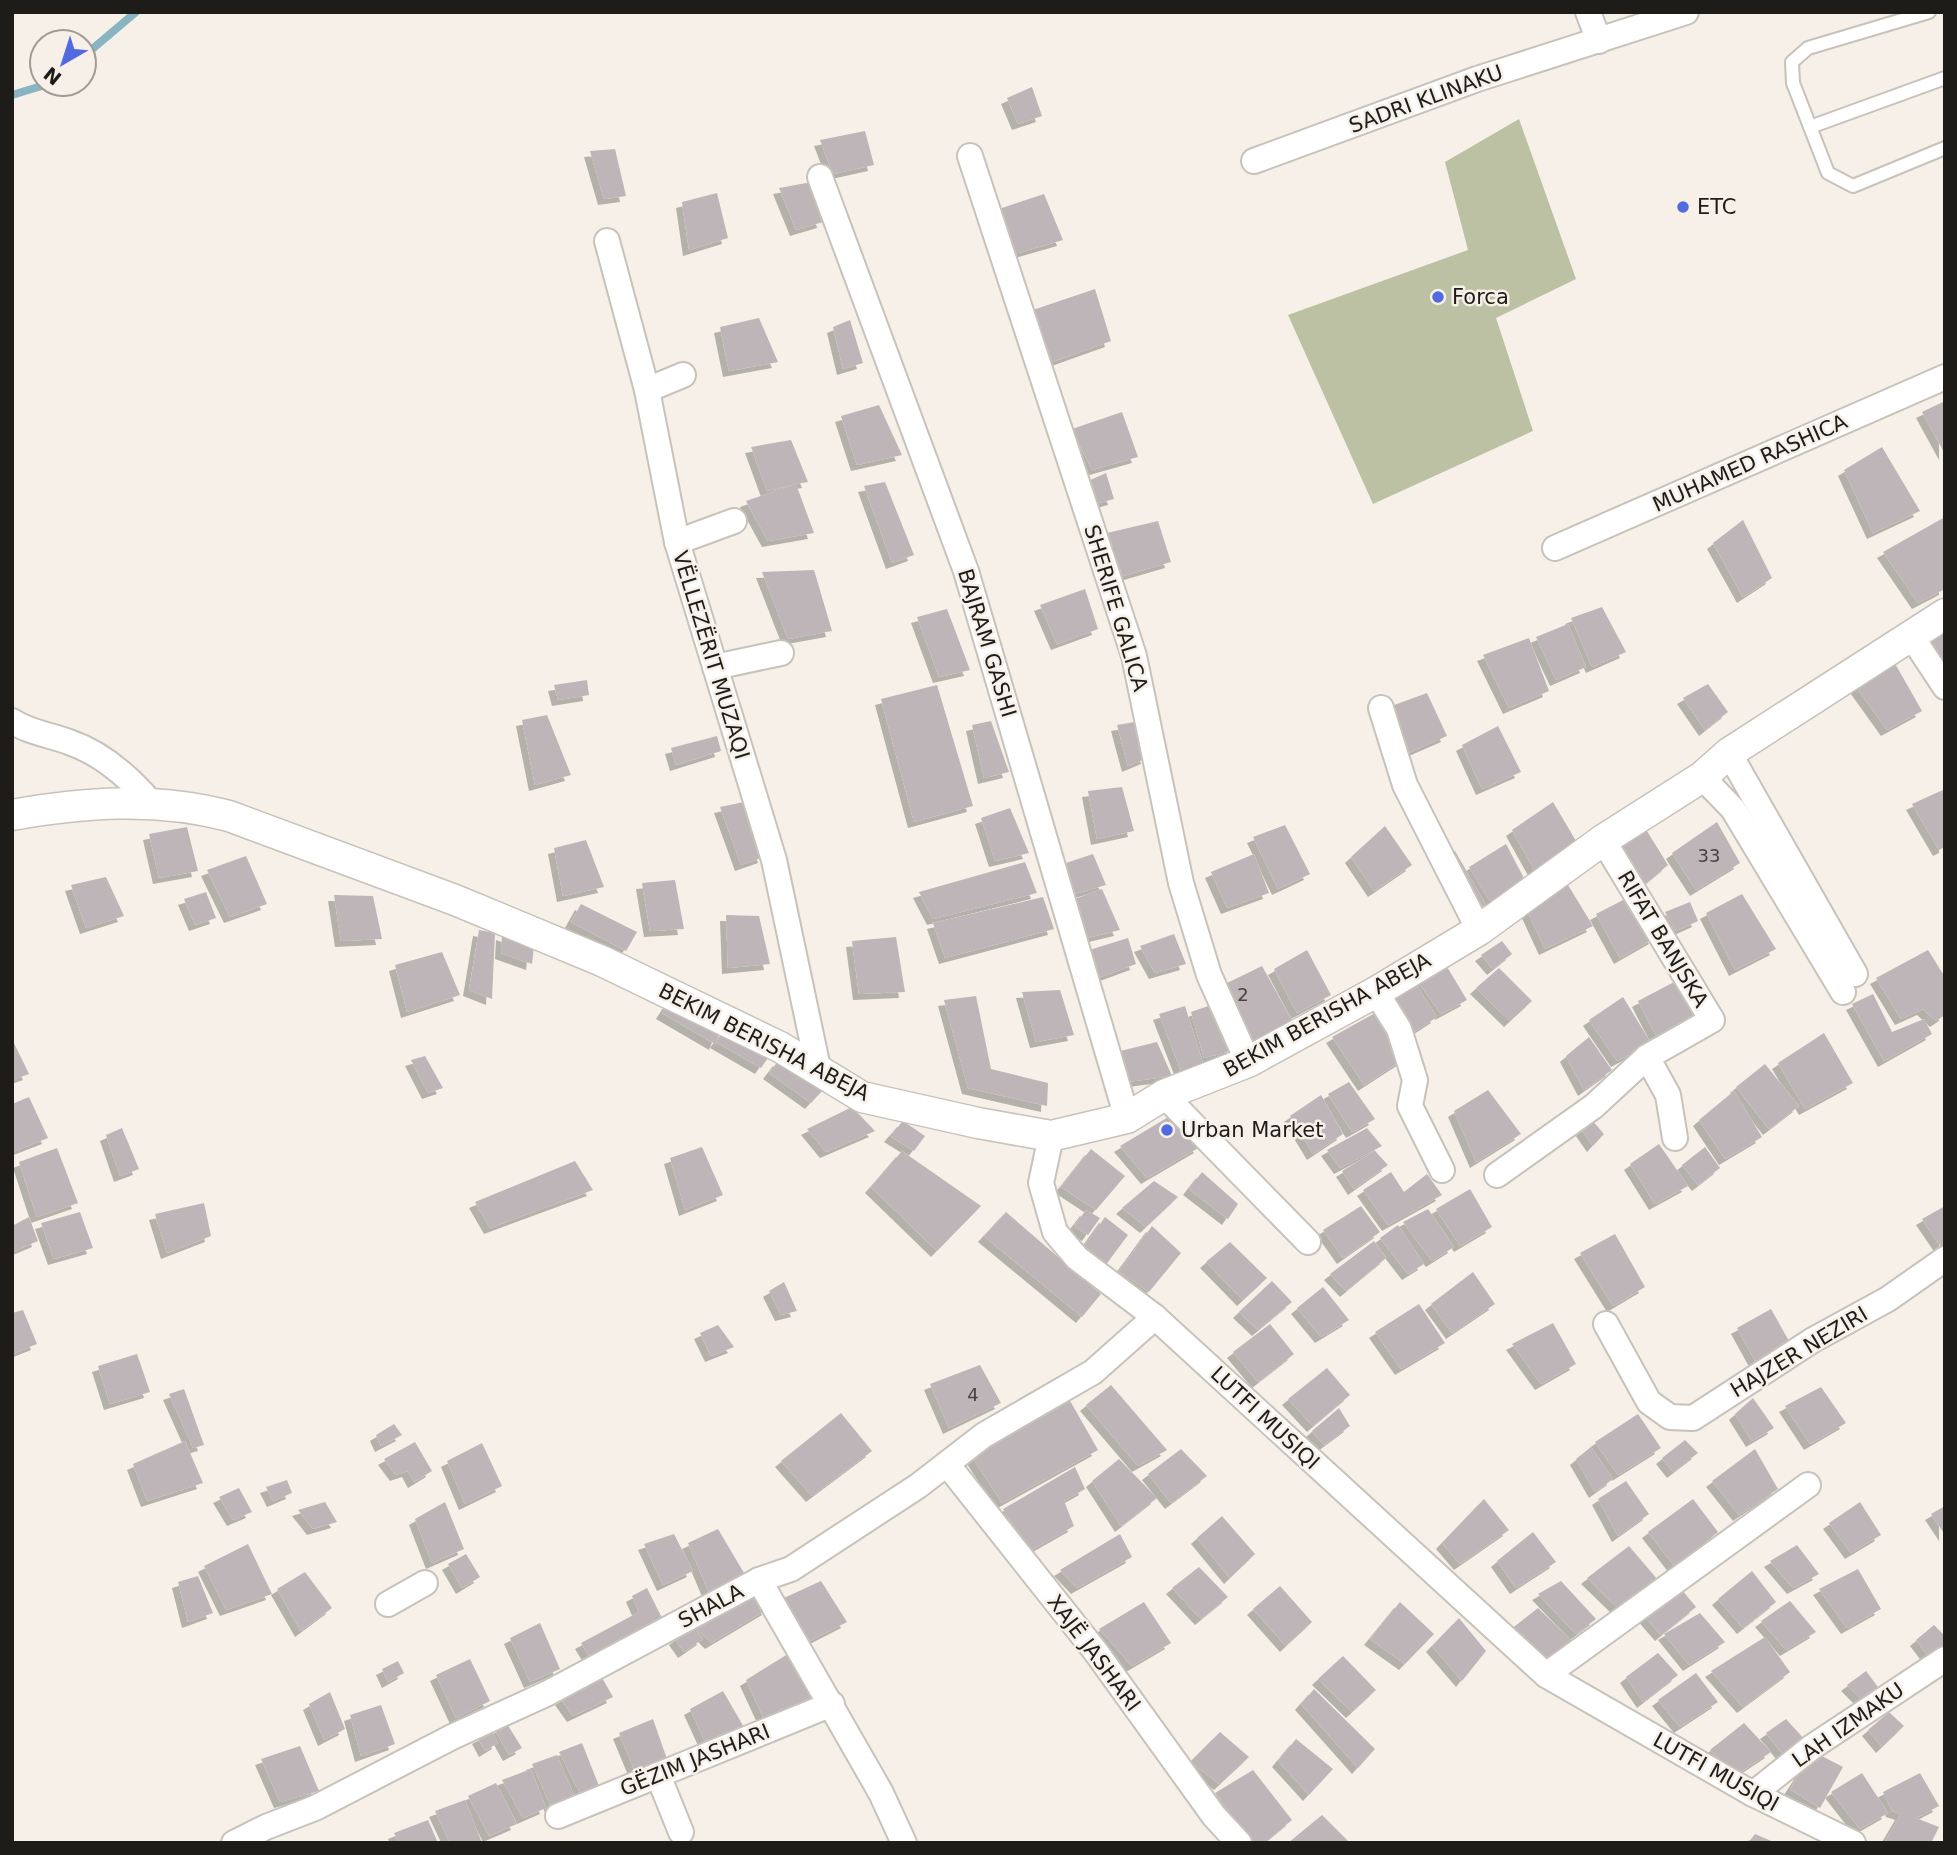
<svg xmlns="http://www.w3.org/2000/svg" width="1957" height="1855" viewBox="0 0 1957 1855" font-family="'DejaVu Sans',sans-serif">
	<defs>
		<filter id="shadow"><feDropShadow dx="-6" dy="6" stdDeviation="0" flood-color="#0004"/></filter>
	</defs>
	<rect width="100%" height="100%" fill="#f6f0e8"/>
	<path fill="#bcc1a3" d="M1519,119L1576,279L1496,318L1533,431L1373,504L1288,315L1468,250L1445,162Z"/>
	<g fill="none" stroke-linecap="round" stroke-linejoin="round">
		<g stroke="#88b5c1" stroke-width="8">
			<path d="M84,56L136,12"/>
			<path d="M12,95L48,84"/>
		</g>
	</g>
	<g fill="#beb5b8" filter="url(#shadow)">
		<path d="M1032,87L1042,116L1018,124L1007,98Z"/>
		<path d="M865,131L874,165L833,174L820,140Z"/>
		<path d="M615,149L626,196L604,199L590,151Z"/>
		<path d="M812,182L823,222L796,230L779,188Z"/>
		<path d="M717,193L728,238L689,250L682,202Z"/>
		<path d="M1044,194L1063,240L1011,255L996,210Z"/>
		<path d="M1095,289L1111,341L1052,362L1033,310Z"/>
		<path d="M759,318L778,362L729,371L720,327Z"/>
		<path d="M850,320L863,363L843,369L833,327Z"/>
		<path d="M1945,401V454L1922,412Z"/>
		<path d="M879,405L902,455L857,465L841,416Z"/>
		<path d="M1122,412L1138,457L1092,470L1072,429Z"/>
		<path d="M791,440L808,482L796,484L814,533L768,541L746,501L796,484L767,491L751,447Z"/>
		<path d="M1882,447L1920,511L1873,533L1844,470Z"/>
		<path d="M1106,473L1114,499L1095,504L1088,481Z"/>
		<path d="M885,482L914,555L892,563L864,486Z"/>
		<path d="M1945,517V589L1918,603L1883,552Z"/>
		<path d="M1743,520L1772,578L1743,597L1713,543Z"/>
		<path d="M1158,521L1171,562L1123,576L1107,533Z"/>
		<path d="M814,570L832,631L788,639L762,572Z"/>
		<path d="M1085,589L1098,629L1057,644L1040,605Z"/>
		<path d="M1602,607L1626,652L1592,667L1571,618Z"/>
		<path d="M947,609L970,670L939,677L917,617Z"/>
		<path d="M1568,624L1586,667L1556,680L1536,637Z"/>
		<path d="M1945,627V670L1927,638Z"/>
		<path d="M1529,638L1549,691L1509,708L1483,655Z"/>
		<path d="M1893,660L1922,711L1887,730L1854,684Z"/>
		<path d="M587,680L589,695L558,700L554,685Z"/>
		<path d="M1708,684L1728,712L1705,730L1683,698Z"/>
		<path d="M937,685L973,806L914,822L881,699Z"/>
		<path d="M1427,693L1447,736L1408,753L1386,708Z"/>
		<path d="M547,715L571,775L535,785L522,720Z"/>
		<path d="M991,721L1009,772L984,778L972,725Z"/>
		<path d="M1135,722L1147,758L1128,766L1117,725Z"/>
		<path d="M1498,726L1521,772L1482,789L1462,745Z"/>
		<path d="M717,736L721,751L676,765L671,748Z"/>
		<path d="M1122,787L1134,831L1097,839L1088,791Z"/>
		<path d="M1945,789V847L1939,850L1912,804Z"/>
		<path d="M744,802L764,857L741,865L720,807Z"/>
		<path d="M1553,802L1579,846L1536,873L1512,830Z"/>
		<path d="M1010,808L1029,853L995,861L981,818Z"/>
		<path d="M1717,822L1740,863L1696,890L1672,853Z"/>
		<path d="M1285,825L1310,874L1278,889L1253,837Z"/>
		<path d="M1385,826L1412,865L1374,891L1351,857Z"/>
		<path d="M187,827L198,871L159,878L149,834Z"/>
		<path d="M1645,828L1668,865L1645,884L1621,843Z"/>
		<path d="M586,840L604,887L563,896L554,848Z"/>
		<path d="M1506,844L1526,882L1490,901L1469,867Z"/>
		<path d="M1455,851L1486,905L1474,910L1444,857Z"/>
		<path d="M1093,854L1106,885L1063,897L1054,867Z"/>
		<path d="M1254,854L1269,893L1227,908L1211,872Z"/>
		<path d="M246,856L267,904L230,917L207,870Z"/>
		<path d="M1025,862L1037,893L933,919L919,892Z"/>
		<path d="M106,877L124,916L86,928L71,885Z"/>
		<path d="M675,880L684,929L650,931L642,883Z"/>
		<path d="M1568,885L1593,926L1545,949L1526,908Z"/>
		<path d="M1102,889L1120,930L1074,941L1061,904Z"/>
		<path d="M206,892L216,918L195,925L184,899Z"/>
		<path d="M1742,894L1776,949L1735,970L1706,913Z"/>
		<path d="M334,895L373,896L382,939L341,941Z"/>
		<path d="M1043,897L1054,929L945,958L933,923Z"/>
		<path d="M1629,897L1655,938L1620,958L1596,914Z"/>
		<path d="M1690,902L1698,921L1676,931L1665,912Z"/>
		<path d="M581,904L637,932L626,951L571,922Z"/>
		<path d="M726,915L759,916L770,964L728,968Z"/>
		<path d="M479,930L495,933L492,999L469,990Z"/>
		<path d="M502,934L534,946L532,964L501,953Z"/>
		<path d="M1174,934L1186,964L1155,973L1140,946Z"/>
		<path d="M896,937L905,992L859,994L852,941Z"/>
		<path d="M1128,938L1136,964L1095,979L1083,952Z"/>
		<path d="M1502,941L1512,954L1493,969L1481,955Z"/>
		<path d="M1307,950L1331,995L1297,1013L1274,969Z"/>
		<path d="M1928,950L1945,977V1015L1936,1021L1923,1009L1901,1019L1876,978Z"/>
		<path d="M442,952L460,995L407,1012L395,965Z"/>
		<path d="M1441,957L1467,1000L1441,1014L1414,976Z"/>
		<path d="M1262,966L1293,1022L1249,1045L1225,984Z"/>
		<path d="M1499,968L1532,1001L1510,1021L1476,988Z"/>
		<path d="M1413,980L1437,1017L1414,1032L1386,995Z"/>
		<path d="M1676,981L1695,1016L1657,1038L1638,1001Z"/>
		<path d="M1060,990L1074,1035L1036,1042L1022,992Z"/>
		<path d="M1873,994L1892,1032L1924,1019L1932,1034L1884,1061L1852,1004Z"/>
		<path d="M976,996L991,1069L1048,1083L1047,1106L968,1088L944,1000Z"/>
		<path d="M1623,997L1651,1043L1617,1061L1589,1020Z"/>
		<path d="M669,1002L721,1029L715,1044L662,1013Z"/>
		<path d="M1217,1003L1234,1050L1204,1058L1191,1012Z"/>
		<path d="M1185,1006L1203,1063L1181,1071L1159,1014Z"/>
		<path d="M1375,1013L1404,1059L1364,1085L1332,1037Z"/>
		<path d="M724,1030L770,1055L761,1068L716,1042Z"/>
		<path d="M1824,1033L1853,1083L1805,1109L1778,1063Z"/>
		<path d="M1589,1037L1612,1070L1584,1090L1566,1056Z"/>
		<path d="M12,1039L29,1074L12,1080Z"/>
		<path d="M1157,1042L1172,1076L1127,1082L1116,1052Z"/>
		<path d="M425,1056L443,1088L428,1093L411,1060Z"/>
		<path d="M779,1060L822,1091L811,1103L769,1073Z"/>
		<path d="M1765,1064L1799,1106L1769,1129L1736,1087Z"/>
		<path d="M1349,1082L1375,1119L1352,1132L1328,1094Z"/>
		<path d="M1488,1090L1521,1134L1476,1162L1454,1111Z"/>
		<path d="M1734,1091L1762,1137L1725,1159L1699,1120Z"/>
		<path d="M1321,1095L1343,1134L1313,1154L1290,1116Z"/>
		<path d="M29,1097L48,1138L12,1152V1104Z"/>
		<path d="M852,1107L875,1131L826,1152L807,1129Z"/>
		<path d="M1175,1113L1200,1147L1147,1178L1120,1146Z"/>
		<path d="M1591,1119L1604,1134L1593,1146L1579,1126Z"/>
		<path d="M903,1121L925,1136L914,1151L890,1136Z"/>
		<path d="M122,1128L139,1169L120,1176L106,1135Z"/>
		<path d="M1367,1128L1382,1146L1340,1168L1327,1150Z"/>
		<path d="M1659,1144L1688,1186L1655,1204L1630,1164Z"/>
		<path d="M702,1147L723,1195L685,1210L670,1158Z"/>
		<path d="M1705,1147L1720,1168L1698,1185L1682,1165Z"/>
		<path d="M57,1148L78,1203L37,1217L19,1162Z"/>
		<path d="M1091,1149L1125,1176L1096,1210L1061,1187Z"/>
		<path d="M902,1151L981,1206L937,1251L871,1187Z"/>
		<path d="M1375,1151L1388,1165L1354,1189L1342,1171Z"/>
		<path d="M575,1161L593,1190L490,1228L475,1202Z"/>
		<path d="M1202,1172L1238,1204L1228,1219L1189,1189Z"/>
		<path d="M1391,1172L1404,1192L1427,1174L1442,1195L1388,1225L1363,1190Z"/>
		<path d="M1154,1181L1178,1197L1146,1227L1122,1208Z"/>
		<path d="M1470,1189L1492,1227L1460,1246L1436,1209Z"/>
		<path d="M204,1203L211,1236L167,1253L155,1214Z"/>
		<path d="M1361,1206L1380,1232L1343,1258L1323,1230Z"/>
		<path d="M1945,1206V1253L1922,1219Z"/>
		<path d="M1428,1209L1454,1247L1432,1261L1403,1222Z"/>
		<path d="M1086,1210L1100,1218L1088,1235L1074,1226Z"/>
		<path d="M80,1212L93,1248L54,1259L41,1223Z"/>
		<path d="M1006,1212L1101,1294L1082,1317L984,1236Z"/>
		<path d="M29,1217L38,1241L12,1252V1226Z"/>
		<path d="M1105,1217L1128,1235L1105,1266L1082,1249Z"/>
		<path d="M1398,1225L1424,1264L1408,1274L1380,1238Z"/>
		<path d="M1152,1226L1181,1253L1149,1292L1119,1271Z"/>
		<path d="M1615,1234L1645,1287L1613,1306L1580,1253Z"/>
		<path d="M1374,1241L1386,1258L1346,1291L1330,1274Z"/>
		<path d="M1230,1242L1267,1278L1243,1300L1206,1262Z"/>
		<path d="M1473,1272L1495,1304L1452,1333L1431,1304Z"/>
		<path d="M1272,1281L1292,1302L1258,1330L1239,1312Z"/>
		<path d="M784,1282L797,1311L781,1315L769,1291Z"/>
		<path d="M1323,1287L1349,1320L1321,1337L1297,1308Z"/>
		<path d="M1419,1304L1445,1343L1401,1369L1375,1332Z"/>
		<path d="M1771,1309L1793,1348L1759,1368L1737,1328Z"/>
		<path d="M23,1310L37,1344L12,1354V1313Z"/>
		<path d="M1553,1323L1576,1364L1541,1384L1512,1344Z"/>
		<path d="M1270,1324L1294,1354L1258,1382L1233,1352Z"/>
		<path d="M718,1325L734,1347L711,1356L700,1333Z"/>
		<path d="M137,1354L150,1392L110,1404L98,1366Z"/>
		<path d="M980,1365L1001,1403L949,1428L930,1384Z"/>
		<path d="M1327,1368L1350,1395L1313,1426L1288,1399Z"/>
		<path d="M1111,1385L1167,1450L1138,1466L1086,1405Z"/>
		<path d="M1821,1387L1846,1423L1810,1444L1785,1406Z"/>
		<path d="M184,1389L204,1445L193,1448L169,1394Z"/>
		<path d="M1753,1398L1774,1428L1752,1441L1735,1414Z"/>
		<path d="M1069,1399L1098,1450L1002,1503L973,1458Z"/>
		<path d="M1339,1408L1350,1426L1324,1445L1312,1431Z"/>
		<path d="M841,1413L872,1451L812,1496L781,1461Z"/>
		<path d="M1638,1414L1661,1448L1618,1475L1595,1442Z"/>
		<path d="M394,1424L402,1435L381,1446L376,1435Z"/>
		<path d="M1685,1440L1698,1453L1673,1472L1662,1458Z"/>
		<path d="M185,1441L203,1483L147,1501L133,1464Z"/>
		<path d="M415,1442L432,1471L414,1482L408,1471L396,1475L384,1459Z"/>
		<path d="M482,1443L502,1486L465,1504L447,1461Z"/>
		<path d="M1591,1447L1613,1479L1595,1492L1576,1459Z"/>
		<path d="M1181,1449L1207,1476L1171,1503L1148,1474Z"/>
		<path d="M1755,1449L1778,1489L1739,1515L1712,1481Z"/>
		<path d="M1119,1459L1157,1498L1121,1526L1092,1481Z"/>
		<path d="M1075,1467L1085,1489L1064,1501L1074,1526L1030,1551L1003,1509Z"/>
		<path d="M287,1480L292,1493L273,1501L266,1487Z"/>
		<path d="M1626,1481L1649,1514L1618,1536L1598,1499Z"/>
		<path d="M239,1488L252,1512L233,1520L219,1497Z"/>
		<path d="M1484,1499L1509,1530L1460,1564L1442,1543Z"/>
		<path d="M1693,1499L1718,1532L1675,1567L1648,1532Z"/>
		<path d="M325,1502L337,1522L313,1529L298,1510Z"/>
		<path d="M445,1502L464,1549L432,1563L415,1519Z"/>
		<path d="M1860,1502L1881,1535L1851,1553L1829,1523Z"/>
		<path d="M1945,1506V1535L1931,1514Z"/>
		<path d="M1222,1516L1255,1554L1230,1578L1197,1538Z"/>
		<path d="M718,1529L744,1573L709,1593L688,1543Z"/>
		<path d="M1533,1532L1556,1562L1516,1588L1497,1561Z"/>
		<path d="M674,1534L693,1571L663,1585L644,1544Z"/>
		<path d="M1120,1534L1132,1557L1077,1588L1060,1570Z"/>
		<path d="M248,1544L272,1594L226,1610L204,1566Z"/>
		<path d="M1797,1545L1819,1574L1793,1588L1770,1561Z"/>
		<path d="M1629,1546L1658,1580L1620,1610L1587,1578Z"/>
		<path d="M466,1554L480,1577L462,1588L448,1564Z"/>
		<path d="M1199,1567L1228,1597L1201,1619L1172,1588Z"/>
		<path d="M1858,1569L1881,1609L1847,1628L1819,1589Z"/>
		<path d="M1752,1571L1776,1602L1743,1628L1718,1599Z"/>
		<path d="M305,1572L332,1608L301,1631L277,1589Z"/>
		<path d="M198,1576L213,1613L188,1622L178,1582Z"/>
		<path d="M821,1581L847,1622L810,1641L784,1598Z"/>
		<path d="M1561,1581L1596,1619L1576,1634L1538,1594Z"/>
		<path d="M756,1585L768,1609L711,1643L695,1627Z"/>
		<path d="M1678,1585L1696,1607L1661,1635L1642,1613Z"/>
		<path d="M1280,1586L1312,1622L1286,1646L1253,1609Z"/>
		<path d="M647,1588L664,1622L592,1661L581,1643L639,1612L632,1596Z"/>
		<path d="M1790,1601L1816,1632L1786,1650L1761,1621Z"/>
		<path d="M1144,1602L1171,1643L1132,1666L1099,1629Z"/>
		<path d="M1400,1602L1434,1634L1405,1664L1370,1639Z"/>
		<path d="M1538,1608L1571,1640L1542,1664L1506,1633Z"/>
		<path d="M1700,1613L1725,1642L1689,1665L1664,1634Z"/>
		<path d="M1459,1618L1486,1651L1462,1681L1432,1646Z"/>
		<path d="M540,1623L560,1669L530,1682L510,1638Z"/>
		<path d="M1934,1625L1945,1636V1649L1932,1661L1916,1640Z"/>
		<path d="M693,1626L703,1639L684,1652L675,1639Z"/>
		<path d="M1765,1637L1790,1672L1743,1707L1711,1671Z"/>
		<path d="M791,1652L813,1699L765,1721L746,1680Z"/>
		<path d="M1658,1653L1678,1675L1643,1702L1626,1677Z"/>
		<path d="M1343,1656L1376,1690L1352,1712L1318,1679Z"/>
		<path d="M470,1659L490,1701L456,1718L436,1675Z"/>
		<path d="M398,1661L404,1673L388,1682L382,1669Z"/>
		<path d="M1866,1671L1881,1691L1867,1705L1847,1685Z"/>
		<path d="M1696,1673L1718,1702L1680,1727L1658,1700Z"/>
		<path d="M601,1676L613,1697L573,1716L561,1699Z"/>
		<path d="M1314,1689L1375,1749L1358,1768L1301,1704Z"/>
		<path d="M723,1691L745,1729L707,1746L690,1709Z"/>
		<path d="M330,1692L345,1729L324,1740L309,1704Z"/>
		<path d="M381,1705L395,1744L361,1756L350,1715Z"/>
		<path d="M1889,1712L1904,1726L1882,1747L1868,1730Z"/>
		<path d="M653,1719L668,1762L636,1774L619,1733Z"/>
		<path d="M1786,1719L1806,1741L1786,1758L1766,1733Z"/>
		<path d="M1744,1723L1771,1752L1735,1776L1710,1750Z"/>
		<path d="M507,1724L522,1748L509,1755L495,1730Z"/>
		<path d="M492,1731L498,1743L485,1751L478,1738Z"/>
		<path d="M1220,1732L1249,1757L1220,1784L1190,1762Z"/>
		<path d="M1296,1739L1333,1769L1309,1795L1278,1761Z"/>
		<path d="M582,1743L601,1791L581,1795L559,1752Z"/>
		<path d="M300,1746L319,1791L280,1802L261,1759Z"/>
		<path d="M1814,1752L1843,1767L1820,1808L1790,1789Z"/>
		<path d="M557,1755L575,1798L552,1809L532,1764Z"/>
		<path d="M531,1769L546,1808L523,1818L502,1780Z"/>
		<path d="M1253,1770L1292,1820L1264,1843H1254L1215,1793Z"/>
		<path d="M1862,1773L1888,1813L1860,1829L1831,1792Z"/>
		<path d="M1920,1773L1939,1806L1916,1818L1939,1827L1931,1843H1884L1901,1814L1892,1811L1883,1792Z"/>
		<path d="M496,1783L517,1824L489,1836L468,1796Z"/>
		<path d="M465,1800L482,1843H450L435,1811Z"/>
		<path d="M1322,1815L1350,1843H1288Z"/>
		<path d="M428,1820L438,1843H399L394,1833Z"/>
		<path d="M1755,1834L1776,1843H1748Z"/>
	</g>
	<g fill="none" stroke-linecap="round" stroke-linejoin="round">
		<defs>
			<g id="service">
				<path d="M1929,12L1808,48L1792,62L1793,83L1828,173L1853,186L1945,148"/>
				<path d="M1810,127L1945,78"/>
			</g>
			<g id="minor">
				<path d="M1588,12L1599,41"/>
				<path d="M970,156L1134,656L1181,883L1209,975L1248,1062"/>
				<path d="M1254,161L1477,79L1686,12"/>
				<path d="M820,177L966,571L1127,1118"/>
				<path d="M607,241L647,390L677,542L774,860L818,1068"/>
				<path d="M647,390L683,375"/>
				<path d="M677,542L734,521"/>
				<path d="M1555,548L1945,377"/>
				<path d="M1910,634L1945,687"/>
				<path d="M715,667L781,653"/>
				<path d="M1381,708L1405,785L1479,930"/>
				<path d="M12,721C28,732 50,735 69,742C101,753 129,777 151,803"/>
				<path d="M1729,753L1855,974"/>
				<path d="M1702,777L1733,809L1843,992"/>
				<path d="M1376,992L1399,1029L1415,1080L1410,1106L1442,1170"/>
				<path d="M1647,1057L1668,1095L1675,1138"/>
				<path d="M1164,1095L1308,1242"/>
				<path d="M1051,1136L1041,1183L1055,1232L1077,1258L1155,1317L1546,1675L1753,1794L1853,1843"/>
				<path d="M1497,1175L1594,1106L1647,1057L1712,1020L1603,840"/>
				<path d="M1606,1324L1649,1402L1670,1417L1693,1418L1813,1340L1888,1299L1945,1259"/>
				<path d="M947,1464L1096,1652L1214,1816L1239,1843"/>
				<path d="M759,1580L881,1793L904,1843"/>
				<path d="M388,1604L425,1583"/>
				<path d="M1546,1675L1808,1485"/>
				<path d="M658,1775L681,1832"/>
				<path d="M1753,1794L1812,1747L1945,1659"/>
				<path d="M558,1816L832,1704"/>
				<path d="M234,1843L266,1827L315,1808L452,1737L548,1693L759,1580L791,1569L918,1486L984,1435L1093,1372L1155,1317"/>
			</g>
			<path id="tertiary" d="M12,815C84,802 157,797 229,816L455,900L602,961L780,1047L862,1097L978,1123L1051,1136L1127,1118L1164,1095L1248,1062L1376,992L1479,930L1603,840L1702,777L1729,753L1945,614"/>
		</defs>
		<use href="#service" stroke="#c7c2ba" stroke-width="16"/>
		<use href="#minor" stroke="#c7c2ba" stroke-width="28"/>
		<use href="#tertiary" stroke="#c7c2ba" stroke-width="33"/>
		<use href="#service" stroke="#fff" stroke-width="12"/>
		<use href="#minor" stroke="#fff" stroke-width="24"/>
		<use href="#tertiary" stroke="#fff" stroke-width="30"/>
	</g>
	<g fill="#526adf" stroke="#f6f0e8" stroke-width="2.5">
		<circle cx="1683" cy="207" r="7"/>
		<circle cx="1438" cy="297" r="7"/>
		<circle cx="1167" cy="1130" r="7"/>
	</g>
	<g text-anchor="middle" stroke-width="5" stroke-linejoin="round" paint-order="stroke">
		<g font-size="18" fill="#464241">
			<text x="1709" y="862">33</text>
			<text x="1243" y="1001">2</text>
			<text x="973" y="1401">4</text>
		</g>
		<g font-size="21" fill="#1e1c19" stroke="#f6f0e8">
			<text transform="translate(1426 99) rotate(-20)" y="7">SADRI KLINAKU</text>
			<text transform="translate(1750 463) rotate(-24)" y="7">MUHAMED RASHICA</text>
			<text transform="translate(1116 608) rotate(73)" y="7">SHERIFE GALICA</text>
			<text transform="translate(987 643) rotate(73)" y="7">BAJRAM GASHI</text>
			<text transform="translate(711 655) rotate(73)" y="7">VËLLEZËRIT MUZAQI</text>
			<text transform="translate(1663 939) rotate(59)" y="7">RIFAT BANJSKA</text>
			<text transform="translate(1327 1015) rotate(-29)" y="7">BEKIM BERISHA ABEJA</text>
			<text transform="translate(764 1042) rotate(27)" y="7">BEKIM BERISHA ABEJA</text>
			<text transform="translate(1799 1352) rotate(-31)" y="7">HAJZER NEZIRI</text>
			<text transform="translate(1265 1418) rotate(43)" y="7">LUTFI MUSIQI</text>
			<text transform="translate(711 1606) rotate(-28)" y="7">SHALA</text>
			<text transform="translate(1094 1653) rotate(53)" y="7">XAJË JASHARI</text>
			<text transform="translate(1848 1725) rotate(-35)" y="7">LAH IZMAKU</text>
			<text transform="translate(695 1760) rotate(-22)" y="7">GËZIM JASHARI</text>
			<text transform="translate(1716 1772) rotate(29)" y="7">LUTFI MUSIQI</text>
		</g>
		<g font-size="21" fill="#1e1c19" stroke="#f6f0e8" text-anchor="start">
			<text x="1697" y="214">ETC</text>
			<text x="1452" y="304">Forca</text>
			<text x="1181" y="1137">Urban Market</text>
		</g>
	</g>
	<rect width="1957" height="1855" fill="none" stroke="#1e1c19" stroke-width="28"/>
	<g transform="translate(63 63) rotate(219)"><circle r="33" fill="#f6f0e8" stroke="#a09b95" stroke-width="2"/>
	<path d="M0-5L12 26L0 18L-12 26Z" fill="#526adf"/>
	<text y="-10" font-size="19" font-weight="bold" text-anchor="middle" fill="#1e1c19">N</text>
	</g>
</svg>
